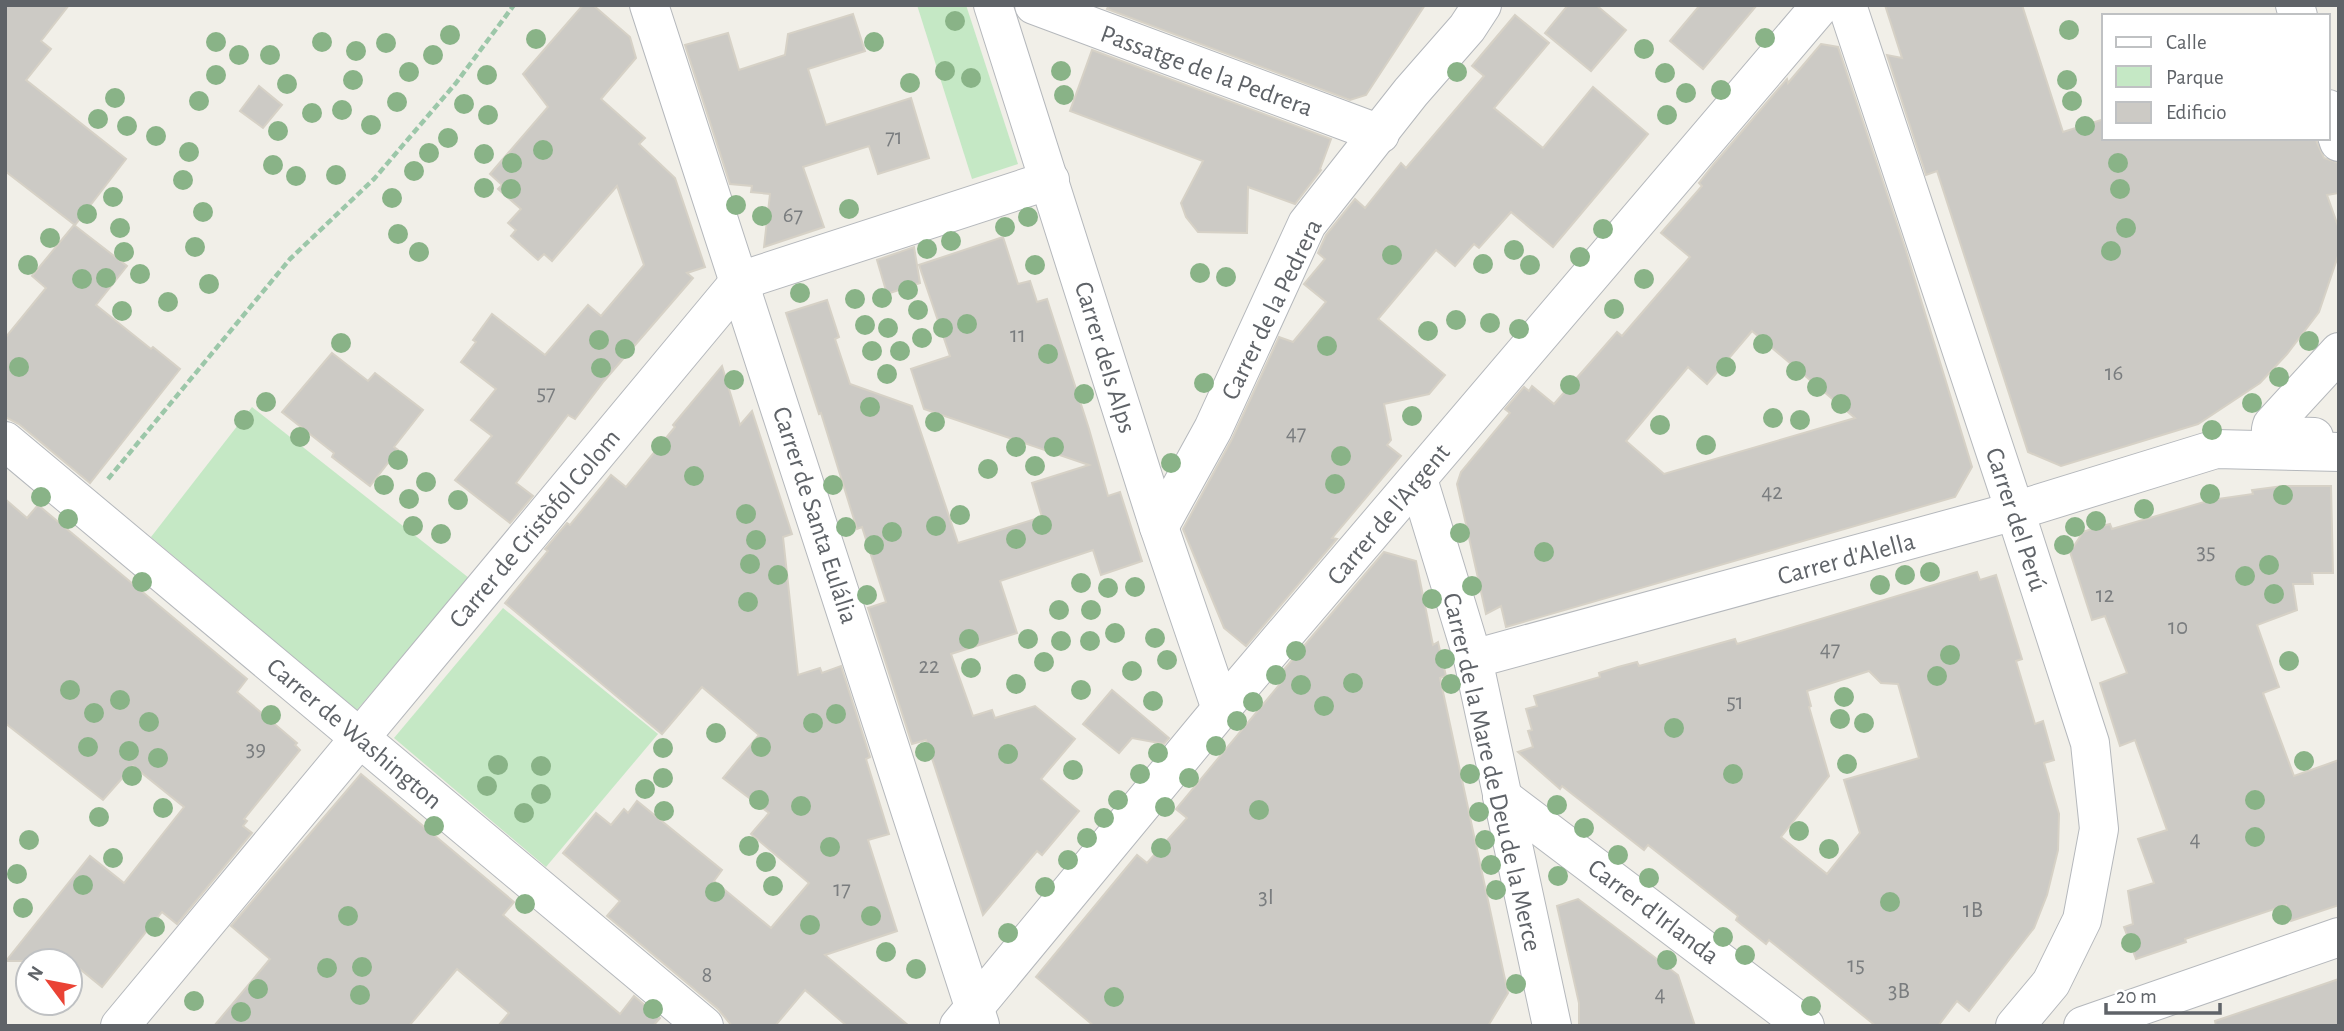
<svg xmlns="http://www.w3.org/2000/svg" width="2344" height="1031" viewBox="0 0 2344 1031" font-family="'Alegreya Sans',sans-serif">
	<rect width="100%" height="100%" fill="#f1efe8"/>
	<g fill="#c5e8c5">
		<path d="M917,5H966L1018,164L972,179Z"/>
		<path d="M252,407L469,578L356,711L151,537Z"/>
		<path d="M503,608L658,734L546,867L394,738Z"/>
	</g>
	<g fill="#cccac5" stroke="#d6d1c6" stroke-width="2" fill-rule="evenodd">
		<path d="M5,5H69L41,41L51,49L26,80L126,159L75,225L5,171Z"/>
		<path d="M583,5H593L630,37L636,58L601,99L645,138L639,144L675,178L705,267L687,273L693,278L604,381L575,419L568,415L516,483L533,496L510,523L455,480L492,436L471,420L496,389L461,362L476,342L473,340L492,314L545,355L588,305L601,316L644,265L617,186L552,261L544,254L538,260L511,236L516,230L508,223L521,209L498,189L502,185L490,174L548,107L523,74Z"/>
		<path d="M1109,5H1425L1366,95L1350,100L1107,9Z"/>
		<path d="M1568,5H1596L1626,30L1591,71L1545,33Z"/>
		<path d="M1700,5H1757L1703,69L1670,41Z"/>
		<path d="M1885,5H2022L2063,132L2104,119V138H2315L2324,158L2339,163V193L2327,195L2339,229V253L2319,312L2287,354L2260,383L2198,424L2061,466L2028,452L1937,171L1926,175L1887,55L1902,58Z"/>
		<path d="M853,14L865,51L808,69L826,125L911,98L929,158L878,174L869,146L803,167L824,227L764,247L770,194L751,192L752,186L730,184L685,45L728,33L739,70L785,55L788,34Z"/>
		<path d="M1515,15L1549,43L1494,108L1543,148L1593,87L1648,134L1553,247L1511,212L1479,248L1474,244L1455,266L1436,250L1378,319L1445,375L1429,394L1384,404L1391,440L1387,445L1401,456L1332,538L1337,539L1246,646L1224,628L1183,529L1232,439L1279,337L1293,342L1326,302L1304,284L1325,259L1318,253L1326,235L1355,199L1365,208L1401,163L1406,168L1484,76L1472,66Z"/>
		<path d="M1821,44L1838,47L1906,251L1972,467L1955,497L1506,627L1501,606L1486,614L1457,484L1461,472L1510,413L1505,409L1524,387L1529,391L1532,386L1554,404L1617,332L1622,336L1690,257L1661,233L1702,186L1699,183L1714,164L1787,79L1788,83ZM1752,331L1855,418L1664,474L1626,441L1688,367L1707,384Z"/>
		<path d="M1092,50L1331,139L1320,169L1321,170L1295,204L1248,187L1247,233L1198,232L1186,217L1181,203L1203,161L1070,111Z"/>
		<path d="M259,86L282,105L263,128L240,111Z"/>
		<path d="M74,225L127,266L96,305L151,349L153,347L180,369L90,483L19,424L5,417V338L46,288L32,276Z"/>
		<path d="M1003,237L1018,284L1030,281L1037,302L1047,299L1089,429L1108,496L1120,492L1142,561L1101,575L1093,550L1000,581L1017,633L951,654L973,716L992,710L995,718L1035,706L1075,739L1041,779L1079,811L1042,855L1037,851L983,915L926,740L912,744L868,608L886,602L862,527L857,529L821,413L819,414L786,313L827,300L839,337L835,339L850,384L912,406L958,543L1042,517L1032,483L1089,465L924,409L911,369L950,356L919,265Z"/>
		<path d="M914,247L920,283L887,294L877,260Z"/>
		<path d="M332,353L368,381L375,373L423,410L394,447L398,450L370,486L332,457L334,453L282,412Z"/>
		<path d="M722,366L740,425L752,411L792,534L783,537L798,675L820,668L822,673L841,666L870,757L866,759L889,834L868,840L897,931L825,955L909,1026H847L805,990L775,1026H732L718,1009L607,916L620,901L563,853L596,813L611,825L624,809L628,813L637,801L722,870L714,881L771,928L809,883L751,834L769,813L723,778L759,735L702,687L662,734L505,603L548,551L545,549L567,523L570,525L611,475L626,487L675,427L673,425Z"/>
		<path d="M2283,486H2331L2333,573H2312L2313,584H2293L2297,610L2257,625L2279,687L2263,693L2294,776L2339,760V905L2291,921L2286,905L2185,939L2186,942L2136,959L2124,927L2133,924L2128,891L2154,883L2138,839L2167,830L2135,740L2120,746L2100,683L2127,673L2105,616L2092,620L2070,552L2083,532L2094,528L2110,524L2112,529L2211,500L2253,494L2252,490Z"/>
		<path d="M5,499L27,518L38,505L247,679L237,692L297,743L295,745L300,750L244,819L247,821L243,826L252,833L177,924L162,912L102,987L70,961H6L90,856L124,883L184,807L133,766L103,800L5,723Z"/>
		<path d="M1384,552L1416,561L1433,645L1438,642L1446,676L1440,678L1508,993L1488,1026H1094L1036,977L1137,855L1147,863L1187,818L1176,809L1285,678L1280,674Z"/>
		<path d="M1977,572L1980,580L1996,575L2022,659L2016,661L2035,724L2043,721L2054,760L2044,763L2059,814L2058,850L2047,895L2034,928L1969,1011L1957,1001L1938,1026H1876L1769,940L1766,944L1736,920L1738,916L1648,845L1644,850L1562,786L1560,789L1518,752L1533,747L1528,731L1532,730L1526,709L1537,706L1534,696L1600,677L1599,673L1618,667L1637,662L1639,666L1735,639L1737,644ZM1869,671L1881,683L1898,684L1919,758L1844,780L1860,833L1827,874L1781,837L1829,776L1809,707L1811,706L1807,691Z"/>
		<path d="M1112,690L1169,738L1164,744L1132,738L1119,753L1083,724Z"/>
		<path d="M361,774L514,902L503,915L620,1014L634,996L660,1018L653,1026H498L509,1013L457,969L409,1026H214L270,959L231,926Z"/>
		<path d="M1578,899L1678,975L1695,1026H1579V1003L1557,906Z"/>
		<path d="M2339,979V1026H2216L2215,1021Z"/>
	</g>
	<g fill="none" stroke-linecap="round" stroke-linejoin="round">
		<defs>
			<g id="street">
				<path d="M649,5L980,1025"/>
				<path d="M993,5L1159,527L1221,709"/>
				<path d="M1034,5L1380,134"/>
				<path d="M1847,5L2015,511L2090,743L2099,829L2082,920L2051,983L2015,1026"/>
				<path d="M2295,5L2298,16"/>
				<path d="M2328,109L2339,142"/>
				<path d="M2314,437C2299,436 2281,440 2271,429L2272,425L2339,352"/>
				<path d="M5,441L704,1026"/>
				<path d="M1418,479L1473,659L1552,1026"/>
				<path d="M1159,527L1213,429L1307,224L1411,92L1467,28L1482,5"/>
				<path d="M1473,659L2015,511L2216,449L2339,452"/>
				<path d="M1502,797L1805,1026"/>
				<path d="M120,1026L740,281L1050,180"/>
				<path d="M959,1026L1221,709L1821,5"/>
				<path d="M2083,1026L2339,937"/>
			</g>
		</defs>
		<use href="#street" stroke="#b5b8bc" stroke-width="40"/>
		<path stroke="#9cc7a9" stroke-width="4.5" stroke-dasharray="7 3.5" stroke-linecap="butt" d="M108,479L290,259L374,179L456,83L514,5"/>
		<use href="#street" stroke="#fff" stroke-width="38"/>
	</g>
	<g fill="#89b387">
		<circle cx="955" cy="21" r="10"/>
		<circle cx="2069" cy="30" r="10"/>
		<circle cx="450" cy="35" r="10"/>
		<circle cx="1765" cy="38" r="10"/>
		<circle cx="536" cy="39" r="10"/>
		<circle cx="216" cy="42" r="10"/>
		<circle cx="322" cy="42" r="10"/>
		<circle cx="874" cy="42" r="10"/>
		<circle cx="386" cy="43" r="10"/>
		<circle cx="1644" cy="49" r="10"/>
		<circle cx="356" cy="51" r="10"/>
		<circle cx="239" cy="55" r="10"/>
		<circle cx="270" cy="55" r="10"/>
		<circle cx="433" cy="55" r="10"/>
		<circle cx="945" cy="71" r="10"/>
		<circle cx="1061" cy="71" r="10"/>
		<circle cx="409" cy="72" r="10"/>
		<circle cx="1457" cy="72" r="10"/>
		<circle cx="1665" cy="73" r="10"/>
		<circle cx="216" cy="75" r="10"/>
		<circle cx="487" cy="75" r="10"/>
		<circle cx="971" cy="78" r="10"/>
		<circle cx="353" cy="80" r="10"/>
		<circle cx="2067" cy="80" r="10"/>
		<circle cx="910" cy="83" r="10"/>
		<circle cx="287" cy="84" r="10"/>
		<circle cx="1721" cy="90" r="10"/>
		<circle cx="1686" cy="93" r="10"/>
		<circle cx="1064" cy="95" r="10"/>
		<circle cx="115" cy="98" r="10"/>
		<circle cx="199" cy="101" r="10"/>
		<circle cx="2072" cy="101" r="10"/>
		<circle cx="397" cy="102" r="10"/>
		<circle cx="464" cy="104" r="10"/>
		<circle cx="342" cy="110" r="10"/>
		<circle cx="312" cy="113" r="10"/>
		<circle cx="488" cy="115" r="10"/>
		<circle cx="1667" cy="115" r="10"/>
		<circle cx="98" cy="119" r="10"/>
		<circle cx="371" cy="125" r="10"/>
		<circle cx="127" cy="126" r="10"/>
		<circle cx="2085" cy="126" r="10"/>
		<circle cx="278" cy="131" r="10"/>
		<circle cx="156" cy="136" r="10"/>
		<circle cx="448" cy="138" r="10"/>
		<circle cx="543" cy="150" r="10"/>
		<circle cx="189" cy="152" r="10"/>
		<circle cx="429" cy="153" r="10"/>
		<circle cx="484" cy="154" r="10"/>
		<circle cx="512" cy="163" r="10"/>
		<circle cx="2118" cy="163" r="10"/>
		<circle cx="273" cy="165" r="10"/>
		<circle cx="414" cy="171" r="10"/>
		<circle cx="336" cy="175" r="10"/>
		<circle cx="296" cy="176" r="10"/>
		<circle cx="183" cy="180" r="10"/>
		<circle cx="484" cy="188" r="10"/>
		<circle cx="511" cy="189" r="10"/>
		<circle cx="2120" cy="189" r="10"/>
		<circle cx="113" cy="197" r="10"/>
		<circle cx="392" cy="198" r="10"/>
		<circle cx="736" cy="205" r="10"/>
		<circle cx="849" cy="209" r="10"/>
		<circle cx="203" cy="212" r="10"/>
		<circle cx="87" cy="214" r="10"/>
		<circle cx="762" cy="216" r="10"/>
		<circle cx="1028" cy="217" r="10"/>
		<circle cx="1005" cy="227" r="10"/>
		<circle cx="120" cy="228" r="10"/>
		<circle cx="2126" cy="228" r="10"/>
		<circle cx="1603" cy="229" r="10"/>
		<circle cx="398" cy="234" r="10"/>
		<circle cx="50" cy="238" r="10"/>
		<circle cx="951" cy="241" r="10"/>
		<circle cx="195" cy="247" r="10"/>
		<circle cx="927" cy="249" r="10"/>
		<circle cx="1514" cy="250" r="10"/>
		<circle cx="2111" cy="251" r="10"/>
		<circle cx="124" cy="252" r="10"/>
		<circle cx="419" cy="252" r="10"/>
		<circle cx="1392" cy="255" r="10"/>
		<circle cx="1580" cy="257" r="10"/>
		<circle cx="1483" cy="264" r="10"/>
		<circle cx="28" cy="265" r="10"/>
		<circle cx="1035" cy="265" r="10"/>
		<circle cx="1530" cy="265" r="10"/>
		<circle cx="1200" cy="273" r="10"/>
		<circle cx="140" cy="274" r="10"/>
		<circle cx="1226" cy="277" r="10"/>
		<circle cx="106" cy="278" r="10"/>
		<circle cx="82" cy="279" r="10"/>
		<circle cx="1644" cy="279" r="10"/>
		<circle cx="209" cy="284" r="10"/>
		<circle cx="908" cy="290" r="10"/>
		<circle cx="800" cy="293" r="10"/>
		<circle cx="882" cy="298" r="10"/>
		<circle cx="855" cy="299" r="10"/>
		<circle cx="168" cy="302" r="10"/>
		<circle cx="1614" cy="309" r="10"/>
		<circle cx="918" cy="310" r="10"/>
		<circle cx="122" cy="311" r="10"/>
		<circle cx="1456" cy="320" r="10"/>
		<circle cx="1490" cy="323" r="10"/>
		<circle cx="967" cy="324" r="10"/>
		<circle cx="865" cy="325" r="10"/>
		<circle cx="888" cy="328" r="10"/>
		<circle cx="943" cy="328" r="10"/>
		<circle cx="1519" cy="329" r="10"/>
		<circle cx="1428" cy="331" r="10"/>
		<circle cx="922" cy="338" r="10"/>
		<circle cx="599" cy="340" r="10"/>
		<circle cx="2309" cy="341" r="10"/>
		<circle cx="341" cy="343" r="10"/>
		<circle cx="1763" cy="344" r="10"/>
		<circle cx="1327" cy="346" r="10"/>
		<circle cx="625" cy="349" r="10"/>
		<circle cx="872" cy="351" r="10"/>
		<circle cx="900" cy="351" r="10"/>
		<circle cx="1048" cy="354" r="10"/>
		<circle cx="19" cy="367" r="10"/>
		<circle cx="1726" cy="367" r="10"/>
		<circle cx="601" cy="368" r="10"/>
		<circle cx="1796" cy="371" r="10"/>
		<circle cx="887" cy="374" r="10"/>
		<circle cx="2279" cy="377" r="10"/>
		<circle cx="734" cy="380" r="10"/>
		<circle cx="1204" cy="383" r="10"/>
		<circle cx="1570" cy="385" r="10"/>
		<circle cx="1817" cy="387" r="10"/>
		<circle cx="1084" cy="394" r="10"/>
		<circle cx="266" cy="402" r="10"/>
		<circle cx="2252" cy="403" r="10"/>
		<circle cx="1841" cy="404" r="10"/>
		<circle cx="870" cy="407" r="10"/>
		<circle cx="1412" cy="416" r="10"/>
		<circle cx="1773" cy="418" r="10"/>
		<circle cx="244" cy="420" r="10"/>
		<circle cx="1800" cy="420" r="10"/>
		<circle cx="935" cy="422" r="10"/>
		<circle cx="1660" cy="425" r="10"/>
		<circle cx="2212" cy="430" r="10"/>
		<circle cx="300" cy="437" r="10"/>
		<circle cx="1706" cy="445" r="10"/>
		<circle cx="661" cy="446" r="10"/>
		<circle cx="1016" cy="447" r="10"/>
		<circle cx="1054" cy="447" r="10"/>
		<circle cx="1341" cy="456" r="10"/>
		<circle cx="398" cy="460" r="10"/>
		<circle cx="1171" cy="463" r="10"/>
		<circle cx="1035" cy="466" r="10"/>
		<circle cx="988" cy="469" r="10"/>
		<circle cx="694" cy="476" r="10"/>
		<circle cx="426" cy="482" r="10"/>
		<circle cx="1335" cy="484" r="10"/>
		<circle cx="384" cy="485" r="10"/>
		<circle cx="833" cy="485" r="10"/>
		<circle cx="2210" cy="494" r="10"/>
		<circle cx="2283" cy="495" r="10"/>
		<circle cx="41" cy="497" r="10"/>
		<circle cx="409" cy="499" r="10"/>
		<circle cx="458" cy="500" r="10"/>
		<circle cx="2144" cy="509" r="10"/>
		<circle cx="746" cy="514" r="10"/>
		<circle cx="960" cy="515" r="10"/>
		<circle cx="68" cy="519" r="10"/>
		<circle cx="2096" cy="521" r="10"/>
		<circle cx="1042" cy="525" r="10"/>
		<circle cx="413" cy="526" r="10"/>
		<circle cx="936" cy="526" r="10"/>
		<circle cx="846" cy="527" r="10"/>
		<circle cx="2075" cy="527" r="10"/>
		<circle cx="892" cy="532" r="10"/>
		<circle cx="1460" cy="533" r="10"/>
		<circle cx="441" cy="534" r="10"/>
		<circle cx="1016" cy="539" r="10"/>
		<circle cx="756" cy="540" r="10"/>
		<circle cx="874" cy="545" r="10"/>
		<circle cx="2064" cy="545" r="10"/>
		<circle cx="1544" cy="552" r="10"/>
		<circle cx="750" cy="564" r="10"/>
		<circle cx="2269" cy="565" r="10"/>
		<circle cx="1930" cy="572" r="10"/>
		<circle cx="778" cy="575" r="10"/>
		<circle cx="1905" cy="575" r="10"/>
		<circle cx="2245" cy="576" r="10"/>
		<circle cx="142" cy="582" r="10"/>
		<circle cx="1081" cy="583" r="10"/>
		<circle cx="1880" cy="585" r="10"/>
		<circle cx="1472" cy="586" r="10"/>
		<circle cx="1135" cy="587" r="10"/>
		<circle cx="1108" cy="588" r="10"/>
		<circle cx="2274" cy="594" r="10"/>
		<circle cx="867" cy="595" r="10"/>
		<circle cx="1432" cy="599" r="10"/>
		<circle cx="748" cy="602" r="10"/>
		<circle cx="1059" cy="610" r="10"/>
		<circle cx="1091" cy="610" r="10"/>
		<circle cx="1115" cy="633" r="10"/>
		<circle cx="1155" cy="638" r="10"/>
		<circle cx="969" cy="639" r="10"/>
		<circle cx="1028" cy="639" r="10"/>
		<circle cx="1061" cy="641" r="10"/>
		<circle cx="1090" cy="641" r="10"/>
		<circle cx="1296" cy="651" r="10"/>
		<circle cx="1950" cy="655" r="10"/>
		<circle cx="1445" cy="659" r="10"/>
		<circle cx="1167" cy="660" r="10"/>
		<circle cx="2289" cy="661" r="10"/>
		<circle cx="1044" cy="662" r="10"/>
		<circle cx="971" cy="668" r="10"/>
		<circle cx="1132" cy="671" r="10"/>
		<circle cx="1276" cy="675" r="10"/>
		<circle cx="1937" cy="676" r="10"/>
		<circle cx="1353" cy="683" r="10"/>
		<circle cx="1016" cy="684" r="10"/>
		<circle cx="1451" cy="684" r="10"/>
		<circle cx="1301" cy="685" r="10"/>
		<circle cx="70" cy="690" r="10"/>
		<circle cx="1081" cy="690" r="10"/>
		<circle cx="1844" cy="697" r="10"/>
		<circle cx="120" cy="700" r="10"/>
		<circle cx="1153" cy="701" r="10"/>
		<circle cx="1253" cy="702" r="10"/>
		<circle cx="1324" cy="706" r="10"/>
		<circle cx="94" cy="713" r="10"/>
		<circle cx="836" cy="714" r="10"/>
		<circle cx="271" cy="715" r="10"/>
		<circle cx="1840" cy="719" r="10"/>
		<circle cx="1237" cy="721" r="10"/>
		<circle cx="149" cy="722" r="10"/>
		<circle cx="813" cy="723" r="10"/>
		<circle cx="1864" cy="723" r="10"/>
		<circle cx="1674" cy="728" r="10"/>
		<circle cx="716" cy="733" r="10"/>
		<circle cx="1216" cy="746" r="10"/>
		<circle cx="88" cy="747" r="10"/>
		<circle cx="761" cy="747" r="10"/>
		<circle cx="663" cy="748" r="10"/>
		<circle cx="129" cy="751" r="10"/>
		<circle cx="925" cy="752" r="10"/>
		<circle cx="1158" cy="753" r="10"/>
		<circle cx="1008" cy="754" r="10"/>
		<circle cx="158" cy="758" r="10"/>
		<circle cx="2304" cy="761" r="10"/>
		<circle cx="1847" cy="764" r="10"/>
		<circle cx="498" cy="765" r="10"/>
		<circle cx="541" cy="766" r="10"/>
		<circle cx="1073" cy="770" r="10"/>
		<circle cx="1140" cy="774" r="10"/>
		<circle cx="1470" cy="774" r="10"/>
		<circle cx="1733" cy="774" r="10"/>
		<circle cx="132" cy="776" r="10"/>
		<circle cx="663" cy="778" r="10"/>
		<circle cx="1189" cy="778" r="10"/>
		<circle cx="487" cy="786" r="10"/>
		<circle cx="645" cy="789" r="10"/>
		<circle cx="541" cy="794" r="10"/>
		<circle cx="759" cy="800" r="10"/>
		<circle cx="1118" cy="800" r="10"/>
		<circle cx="2255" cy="800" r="10"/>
		<circle cx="1557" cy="805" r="10"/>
		<circle cx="801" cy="806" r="10"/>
		<circle cx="1165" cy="807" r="10"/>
		<circle cx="163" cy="808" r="10"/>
		<circle cx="1259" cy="810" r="10"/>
		<circle cx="664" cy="811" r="10"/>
		<circle cx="1479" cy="812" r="10"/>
		<circle cx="524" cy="813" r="10"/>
		<circle cx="99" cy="817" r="10"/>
		<circle cx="1104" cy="818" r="10"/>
		<circle cx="434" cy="826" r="10"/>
		<circle cx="1584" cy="828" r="10"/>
		<circle cx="1799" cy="831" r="10"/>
		<circle cx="2255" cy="837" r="10"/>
		<circle cx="1087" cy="838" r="10"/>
		<circle cx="29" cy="840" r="10"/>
		<circle cx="1485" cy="840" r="10"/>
		<circle cx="749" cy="846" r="10"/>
		<circle cx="830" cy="847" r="10"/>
		<circle cx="1161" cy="848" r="10"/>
		<circle cx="1829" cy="849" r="10"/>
		<circle cx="1618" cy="855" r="10"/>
		<circle cx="113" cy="858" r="10"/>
		<circle cx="1068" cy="860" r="10"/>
		<circle cx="766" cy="862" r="10"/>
		<circle cx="1491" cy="865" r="10"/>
		<circle cx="17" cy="874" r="10"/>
		<circle cx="1558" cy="876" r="10"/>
		<circle cx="1649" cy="878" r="10"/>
		<circle cx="83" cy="885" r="10"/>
		<circle cx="773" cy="886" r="10"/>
		<circle cx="1045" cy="887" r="10"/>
		<circle cx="1496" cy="890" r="10"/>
		<circle cx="715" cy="892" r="10"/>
		<circle cx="1890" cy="902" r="10"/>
		<circle cx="525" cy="904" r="10"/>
		<circle cx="23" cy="908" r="10"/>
		<circle cx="2282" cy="915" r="10"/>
		<circle cx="348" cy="916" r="10"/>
		<circle cx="871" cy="916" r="10"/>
		<circle cx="810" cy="925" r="10"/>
		<circle cx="155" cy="927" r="10"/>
		<circle cx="1008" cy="933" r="10"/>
		<circle cx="1723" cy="937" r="10"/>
		<circle cx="2131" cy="943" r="10"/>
		<circle cx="886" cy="952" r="10"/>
		<circle cx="1745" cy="955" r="10"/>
		<circle cx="1667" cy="960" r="10"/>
		<circle cx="362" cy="967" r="10"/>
		<circle cx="327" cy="968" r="10"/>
		<circle cx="916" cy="969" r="10"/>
		<circle cx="1516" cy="984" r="10"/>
		<circle cx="258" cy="989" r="10"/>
		<circle cx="360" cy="995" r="10"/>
		<circle cx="1114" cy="997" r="10"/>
		<circle cx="194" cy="1001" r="10"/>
		<circle cx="1811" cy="1006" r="10"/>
		<circle cx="653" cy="1009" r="10"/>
		<circle cx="241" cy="1012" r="10"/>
	</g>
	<g text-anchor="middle" stroke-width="5" stroke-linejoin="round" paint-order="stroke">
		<g font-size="23" fill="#7a7d7f">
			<text x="894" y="144">71</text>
			<text x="793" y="222">67</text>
			<text x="1018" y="342">11</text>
			<text x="2114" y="380">16</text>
			<text x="546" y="400">57</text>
			<text x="1296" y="440">47</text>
			<text x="1772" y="499">42</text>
			<text x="2206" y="559">35</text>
			<text x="2105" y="602">12</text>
			<text x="2178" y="634">10</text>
			<text x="1830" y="656">47</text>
			<text x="929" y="673">22</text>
			<text x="1735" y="709">51</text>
			<text x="256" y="756">39</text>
			<text x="2195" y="846">4</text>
			<text x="842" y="896">17</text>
			<text x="1266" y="904">3I</text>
			<text x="1973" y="917">1B</text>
			<text x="1856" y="972">15</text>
			<text x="707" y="982">8</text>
			<text x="1899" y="998">3B</text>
			<text x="1660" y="1001">4</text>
		</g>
		<g font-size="26" fill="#5f6368" stroke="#fff">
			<text transform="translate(1207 70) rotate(20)" y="9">Passatge de la Pedrera</text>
			<text transform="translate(1271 309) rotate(-64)" y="9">Carrer de la Pedrera</text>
			<text transform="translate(1106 357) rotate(73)" y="9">Carrer dels Alps</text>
			<text transform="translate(1388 514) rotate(-50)" y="9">Carrer de l'Argent</text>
			<text transform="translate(816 515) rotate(72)" y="9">Carrer de Santa Eulália</text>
			<text transform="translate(2017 519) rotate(72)" y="9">Carrer del Perú</text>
			<text transform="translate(534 528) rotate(-50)" y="9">Carrer de Cristòfol Colom</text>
			<text transform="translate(1846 558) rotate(-15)" y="9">Carrer d'Alella</text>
			<text transform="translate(355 733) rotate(40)" y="9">Carrer de Washington</text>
			<text transform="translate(1493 772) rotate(77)" y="9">Carrer de la Mare de Deu de la Merce</text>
			<text transform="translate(1654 911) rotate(37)" y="9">Carrer d'Irlanda</text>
		</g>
	</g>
	<rect width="2344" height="1031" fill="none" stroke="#5f6368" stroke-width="14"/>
	<rect x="2102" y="14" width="228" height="126" fill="#ffffff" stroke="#bfc1c3" stroke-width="2"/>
	<rect x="2116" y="37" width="35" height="10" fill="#ffffff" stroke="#bfc1c3" stroke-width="2"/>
	<text x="2166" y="49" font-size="21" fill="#5f6368">Calle</text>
	<rect x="2116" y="66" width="35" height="21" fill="#c5e8c5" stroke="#bfc1c3" stroke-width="2"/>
	<text x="2166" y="84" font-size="21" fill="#5f6368">Parque</text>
	<rect x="2116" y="102" width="35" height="21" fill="#cccac5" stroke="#bfc1c3" stroke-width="2"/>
	<text x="2166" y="119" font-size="21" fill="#5f6368">Edificio</text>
	<g transform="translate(49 982) rotate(302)"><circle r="33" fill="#ffffff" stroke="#bfc1c3" stroke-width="2"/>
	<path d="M0-5L12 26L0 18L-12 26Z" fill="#ea4335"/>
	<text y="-10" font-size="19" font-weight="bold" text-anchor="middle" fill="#5f6368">N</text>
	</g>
	<path d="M2106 1003v10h114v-10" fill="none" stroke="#5f6368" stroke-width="3.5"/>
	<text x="2116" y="1003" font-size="21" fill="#5f6368" stroke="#ffffff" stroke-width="5" paint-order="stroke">20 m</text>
</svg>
